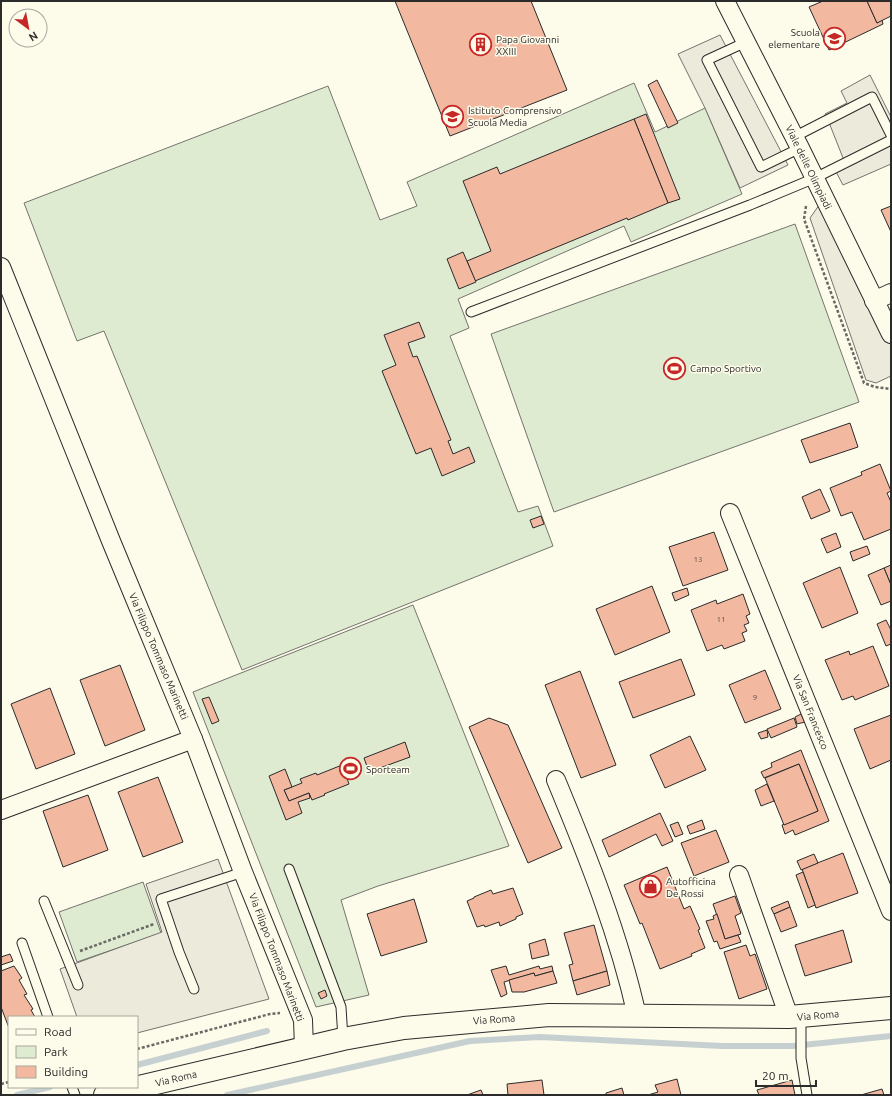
<svg xmlns="http://www.w3.org/2000/svg" width="892" height="1096" viewBox="0 0 892 1096" font-family="Ubuntu,sans-serif">
	<rect width="100%" height="100%" fill="#fdfbea"/>
	<g fill="#deebd1" stroke="#74746e">
		<path d="M634,83L655,132L705,108L742,194L631,242L624,226L458,299L469,328L450,336L518,512L538,506L553,546L242,670L104,331L77,341L24,203L328,86L380,220L417,206L407,182Z"/>
		<path d="M795,224L859,402L554,512L491,334Z"/>
		<path d="M413,605L509,846L378,886L341,900L369,995L316,1007L193,692Z"/>
		<path d="M143,882L161,933L77,962L59,912Z"/>
	</g>
	<g fill="#eceadb" stroke="#74746e">
		<path d="M720,35L788,165L740,188L705,108L678,54Z"/>
		<path d="M870,75L891,117V164L843,185L834,168L845,163L828,120L825,114L847,103L841,91Z"/>
		<path d="M824,198L891,332V376L876,383L866,380L810,218Z"/>
		<path d="M218,859L269,999L137,1033V1017H77L60,969L162,932L146,884Z"/>
	</g>
	<g fill="none" stroke-linecap="round" stroke-linejoin="round">
		<g stroke="#c7d0d0" stroke-width="6">
			<path d="M137,1065L267,1031"/>
			<path d="M17,1095L50,1087"/>
			<path d="M227,1095L470,1041L540,1037L722,1046H793L891,1036"/>
		</g>
	</g>
	<g fill="#f2b8a0" stroke="#2b2b2b">
		<path d="M395,1H531L567,90L450,136Z"/>
		<path d="M823,1H867L877,23L882,20L883,24L829,50L809,7Z"/>
		<path d="M867,1H891V16L877,23Z"/>
		<path d="M657,80L678,123L668,128L648,85Z"/>
		<path d="M646,114L680,199L668,203L634,119Z"/>
		<path d="M634,119L668,203L628,220L627,218L475,281L467,261L491,251L463,181L497,167L500,174Z"/>
		<path d="M891,206V232L881,210Z"/>
		<path d="M463,252L476,282L459,289L447,259Z"/>
		<path d="M419,322L425,337L408,343L413,357L417,356L451,440L448,441L453,454L469,447L475,462L442,476L431,448L416,454L382,371L396,365L384,335Z"/>
		<path d="M850,423L858,447L810,463L801,440Z"/>
		<path d="M880,464L891,491L887,493L891,502V529L864,540L852,512L841,516L830,488L862,475L861,472Z"/>
		<path d="M820,489L830,511L811,519L802,497Z"/>
		<path d="M541,516L544,524L533,528L530,520Z"/>
		<path d="M714,532L728,570L683,586L669,547Z"/>
		<path d="M836,533L841,547L827,553L821,539Z"/>
		<path d="M867,546L870,554L853,561L850,552Z"/>
		<path d="M891,565V585L884,568Z"/>
		<path d="M840,567L858,613L822,628L803,583Z"/>
		<path d="M884,568L891,585V601L881,605L868,575Z"/>
		<path d="M652,586L670,632L615,655L596,609Z"/>
		<path d="M687,588L689,595L675,601L672,593Z"/>
		<path d="M743,594L750,614L746,616L749,623L744,625L747,631L742,633L745,641L724,649L722,645L707,651L691,610L716,600L717,604Z"/>
		<path d="M886,620L891,630V644L886,646L877,624Z"/>
		<path d="M873,646L889,686L855,700L853,696L842,700L825,660L849,651L850,655Z"/>
		<path d="M681,659L695,695L633,718L619,682Z"/>
		<path d="M120,665L145,730L105,746L80,680Z"/>
		<path d="M765,670L781,709L745,723L729,685Z"/>
		<path d="M580,671L616,765L581,778L545,685Z"/>
		<path d="M50,688L75,754L36,769L11,704Z"/>
		<path d="M209,697L219,721L212,724L202,699Z"/>
		<path d="M801,714L805,722L797,724L795,717Z"/>
		<path d="M891,715V760L870,769L854,729Z"/>
		<path d="M489,718L508,725L562,848L528,863L469,727Z"/>
		<path d="M794,718L797,727L771,738L767,729Z"/>
		<path d="M767,730L768,737L761,739L758,733Z"/>
		<path d="M690,736L706,770L665,788L650,755Z"/>
		<path d="M405,742L410,757L369,772L364,758Z"/>
		<path d="M801,750L829,821L795,835L793,830L785,834L782,825L818,811L799,764L764,778L761,772L772,767L771,763Z"/>
		<path d="M799,764L818,811L784,825L765,778Z"/>
		<path d="M342,765L349,784L324,794L325,795L312,800L309,793L289,801L284,790L302,783L300,779L316,773L317,775Z"/>
		<path d="M285,769L292,787L284,790L289,801L309,793L310,798L298,802L302,813L286,820L269,776Z"/>
		<path d="M158,777L183,842L143,857L118,792Z"/>
		<path d="M767,784L774,801L761,806L755,790Z"/>
		<path d="M88,795L108,850L63,867L43,811Z"/>
		<path d="M660,813L673,841L662,846L656,834L609,857L602,840Z"/>
		<path d="M702,820L705,829L690,834L687,826Z"/>
		<path d="M678,822L683,834L675,837L670,825Z"/>
		<path d="M716,830L729,862L694,876L681,843Z"/>
		<path d="M843,853L858,893L816,908L802,869Z"/>
		<path d="M814,854L818,863L801,870L797,861Z"/>
		<path d="M667,867L684,909L690,906L700,929L698,930L705,948L691,954L692,956L660,969L642,923L640,924L624,885Z"/>
		<path d="M803,872L815,905L808,908L796,875Z"/>
		<path d="M513,888L523,914L516,917V919L500,926L499,922L485,927L484,925L477,927L467,901L474,898V897L491,890L493,894Z"/>
		<path d="M735,896L741,913L735,916L741,934L725,939L713,904Z"/>
		<path d="M414,899L427,942L381,956L367,914Z"/>
		<path d="M788,901L790,907L774,914L771,908Z"/>
		<path d="M790,907L797,926L781,932L774,914Z"/>
		<path d="M717,914L725,939L738,935L741,942L720,949L717,941L714,942L706,921L714,919L713,916Z"/>
		<path d="M594,925L607,971L573,981L569,965L573,964L564,933Z"/>
		<path d="M843,930L852,962L805,976L795,945Z"/>
		<path d="M545,939L549,955L532,959L529,944Z"/>
		<path d="M746,945L750,956L755,954L767,989L739,999L724,952Z"/>
		<path d="M10,954L13,961L1,965V957Z"/>
		<path d="M14,966L22,978L19,980L27,994L24,995L33,1009L31,1010L35,1017H9V1028L1,1007V971Z"/>
		<path d="M506,966L509,975L539,966L540,969L552,966L553,971L535,976L534,973L504,982L507,994L501,997L491,970Z"/>
		<path d="M553,971L557,983L524,992H512L509,980L534,973L535,976Z"/>
		<path d="M607,971L610,985L577,995L573,981Z"/>
		<path d="M325,990L327,996L321,999L318,993Z"/>
		<path d="M677,1079L681,1095H648L658,1092L655,1085Z"/>
		<path d="M542,1080L544,1095H508L507,1084Z"/>
		<path d="M792,1080L795,1095H759L757,1090Z"/>
		<path d="M622,1088L624,1095H606V1093Z"/>
		<path d="M882,1089L884,1095H861Z"/>
		<path d="M481,1090L483,1095H467Z"/>
	</g>
	<g fill="none" stroke-linecap="round" stroke-linejoin="round">
		<defs>
			<g id="lane">
				<path d="M746,42L707,60L761,167L800,148"/>
				<path d="M794,137L872,97L891,135"/>
				<path d="M471,312L750,205L815,178L891,140"/>
				<path d="M289,869L341,1007L343,1039"/>
				<path d="M44,901L78,985"/>
				<path d="M22,943L48,1017"/>
				<path d="M194,989L179,952L161,899L243,872"/>
				<path d="M801,1016V1058L807,1095"/>
				<path d="M72,1087L75,1095"/>
			</g>
			<g id="street">
				<path d="M725,1L800,148L891,334"/>
				<path d="M1,267L111,541L193,739L243,872L303,1020L304,1048"/>
				<path d="M874,301L891,293"/>
				<path d="M730,513L891,911"/>
				<path d="M556,780C588,857 619,935 637,1016"/>
				<path d="M1,810L193,739"/>
				<path d="M739,875L789,1017"/>
			</g>
			<path id="secondary" d="M105,1095L343,1039L404,1028L549,1015L789,1017L891,1008"/>
		</defs>
		<use href="#lane" stroke="#2b2b2b" stroke-width="11"/>
		<use href="#street" stroke="#2b2b2b" stroke-width="20"/>
		<use href="#secondary" stroke="#2b2b2b" stroke-width="24"/>
		<g stroke="#6a6964" stroke-width="2.5" stroke-dasharray="3 2" stroke-linecap="butt">
			<path d="M806,206L804,219L864,383L875,387L891,389"/>
			<path d="M80,951L154,924"/>
			<path d="M137,1049L270,1014L280,1013"/>
			<path d="M1,1084L9,1082"/>
		</g>
		<use href="#lane" stroke="#fdfbea" stroke-width="9"/>
		<use href="#street" stroke="#fdfbea" stroke-width="18"/>
		<use href="#secondary" stroke="#fdfbea" stroke-width="22"/>
	</g>
	<defs>
		<symbol id="school-ring" viewBox="-11 -11 22 22"><circle r="9.5" fill="#fdfbea" stroke="#c62828" stroke-width="1.5"/><path d="M0-5L7-2L0 1L-7-2ZM-4 1L0 2.5L4 1V4Q0 6-4 4Z" fill="#c62828"/></symbol>
		<symbol id="building-ring" viewBox="-11 -11 22 22"><circle r="9.5" fill="#fdfbea" stroke="#c62828" stroke-width="1.5"/><path d="M-4-6H4V6H1V3H-1V6H-4ZM-2.5-4.3h1.7v1.8h-1.7ZM.8-4.3h1.7v1.8H.8ZM-2.5-1h1.7V.8h-1.7ZM.8-1h1.7V.8H.8Z" fill="#c62828"/></symbol>
		<symbol id="stadium-ring" viewBox="-11 -11 22 22"><circle r="9.5" fill="#fdfbea" stroke="#c62828" stroke-width="1.5"/><path d="M0-5a6.5 5 0 1 0 0 10a6.5 5 0 1 0 0-10ZM-3.5-1.8h7v3.6h-7Z" fill="#c62828"/></symbol>
		<symbol id="shop-ring" viewBox="-11 -11 22 22"><circle r="9.5" fill="#fdfbea" stroke="#c62828" stroke-width="1.5"/><path d="M-5-2.5h2.3a2.7 3.5 0 0 1 5.4 0H5L5.5 6h-11ZM-1.5-2.5h3a1.5 2.3 0 0 0-3 0Z" fill="#c62828"/></symbol>
	</defs>
	<g fill-rule="evenodd">
		<use href="#school-ring" x="822" y="26" width="25" height="25"/>
		<use href="#building-ring" x="468" y="32" width="25" height="25"/>
		<use href="#school-ring" x="440" y="104" width="25" height="25"/>
		<use href="#stadium-ring" x="662" y="356" width="25" height="25"/>
		<use href="#stadium-ring" x="338" y="756" width="25" height="25"/>
		<use href="#shop-ring" x="638" y="874" width="25" height="25"/>
	</g>
	<g text-anchor="middle" stroke-width="3" stroke-linejoin="round" paint-order="stroke">
		<g font-size="8" fill="#5d4e48">
			<text x="698" y="562">13</text>
			<text x="721" y="622">11</text>
			<text x="755" y="700">9</text>
		</g>
		<g font-size="10" fill="#2b2b2b" stroke="#fdfbea" text-anchor="start">
			<text x="820" y="36" text-anchor="end">Scuola<tspan x="820" dy="12">elementare</tspan></text>
			<text x="496" y="43">Papa Giovanni<tspan x="496" dy="12">XXIII</tspan></text>
			<text x="468" y="114">Istituto Comprensivo<tspan x="468" dy="12">Scuola Media</tspan></text>
			<text x="690" y="372">Campo Sportivo</text>
			<text x="366" y="773">Sporteam</text>
			<text x="666" y="885">Autofficina<tspan x="666" dy="12">De Rossi</tspan></text>
		</g>
		<g font-size="10" fill="#2b2b2b" stroke="#fdfbea">
			<text transform="translate(809 167) rotate(64)" y="4">Viale delle Olimpiadi</text>
			<text transform="translate(159 656) rotate(67)" y="4">Via Filippo Tommaso Marinetti</text>
			<text transform="translate(811 712) rotate(68)" y="4">Via San Francesco</text>
			<text transform="translate(277 957) rotate(69)" y="4">Via Filippo Tommaso Marinetti</text>
			<text transform="translate(818 1015) rotate(-5)" y="4">Via Roma</text>
			<text transform="translate(494 1019) rotate(-4)" y="4">Via Roma</text>
			<text transform="translate(176 1078) rotate(-13)" y="4">Via Roma</text>
		</g>
	</g>
	<rect width="892" height="1096" fill="none" stroke="#2b2b2b" stroke-width="4"/>
	<rect x="8" y="1016" width="130" height="72" fill="#fdfbea" stroke="#a9a89e"/>
	<rect x="16" y="1029" width="20" height="6" fill="#fdfbea" stroke="#a9a89e"/>
	<text x="44" y="1036" font-size="12" fill="#2b2b2b">Road</text>
	<rect x="16" y="1046" width="20" height="12" fill="#deebd1" stroke="#a9a89e"/>
	<text x="44" y="1056" font-size="12" fill="#2b2b2b">Park</text>
	<rect x="16" y="1066" width="20" height="12" fill="#f2b8a0" stroke="#a9a89e"/>
	<text x="44" y="1076" font-size="12" fill="#2b2b2b">Building</text>
	<g transform="translate(28 28) rotate(148)"><circle r="19" fill="#fdfbea" stroke="#a9a89e"/>
	<path d="M0-3L7 15L0 10L-7 15Z" fill="#c62828"/>
	<text y="-6" font-size="11" font-weight="bold" text-anchor="middle" fill="#2b2b2b">N</text>
	</g>
	<path d="M756 1080v6h60v-6" fill="none" stroke="#2b2b2b" stroke-width="2"/>
	<text x="762" y="1080" font-size="12" fill="#2b2b2b" stroke="#fdfbea" stroke-width="3" paint-order="stroke">20 m</text>
</svg>
